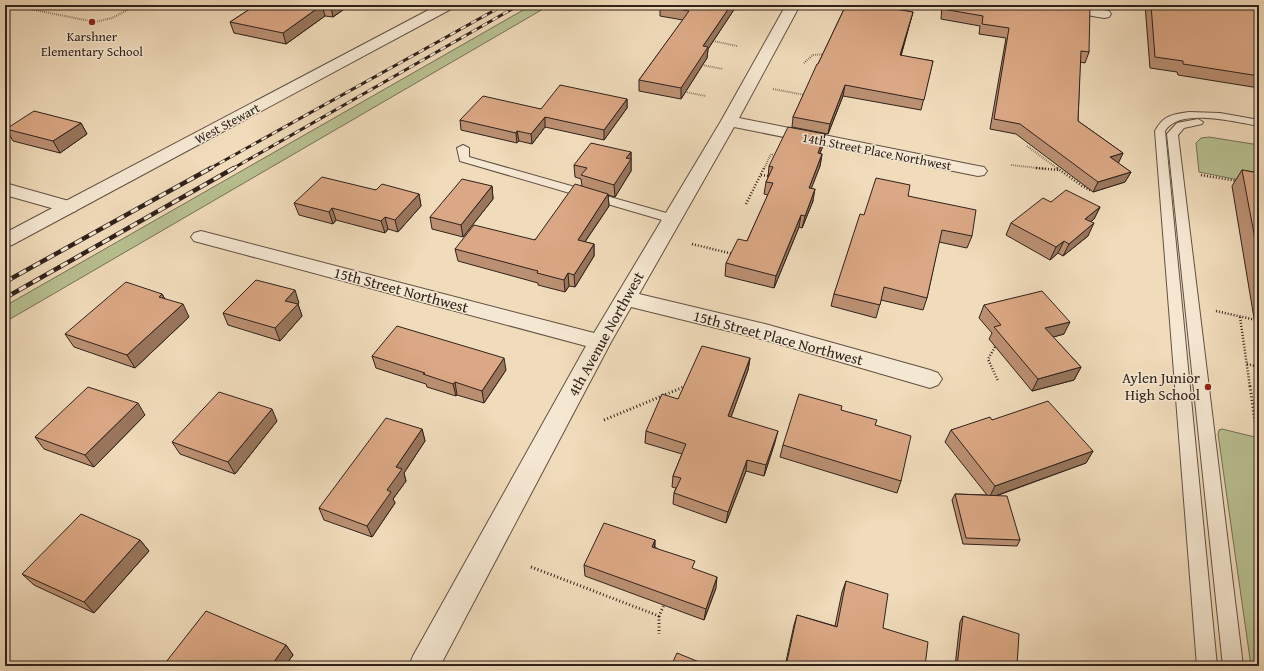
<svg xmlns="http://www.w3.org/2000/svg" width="1264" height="671" viewBox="0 0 1264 671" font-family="'Gentium Book Plus',serif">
	<rect width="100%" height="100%" fill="#f0dbba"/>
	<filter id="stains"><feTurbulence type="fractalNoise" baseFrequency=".005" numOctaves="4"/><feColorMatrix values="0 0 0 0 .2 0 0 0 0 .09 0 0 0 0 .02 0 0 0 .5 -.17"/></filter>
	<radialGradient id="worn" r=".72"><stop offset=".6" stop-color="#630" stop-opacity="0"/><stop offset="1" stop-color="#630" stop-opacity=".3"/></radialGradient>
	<g fill="#b8c090" stroke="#747055">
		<path d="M532,5H550L5,322V306Z"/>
		<path d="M1209,137L1259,145V184L1199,172L1196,143L1201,138Z"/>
		<path d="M1222,429L1259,438V666H1251L1218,434L1219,430Z"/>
	</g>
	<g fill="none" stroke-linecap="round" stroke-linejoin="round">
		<defs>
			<g id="service">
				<path d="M1189,112L1220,113L1259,120V126C1236,122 1179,107 1165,131L1217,666H1197L1155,131C1164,115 1171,115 1189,112Z"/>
				<path d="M1198,119L1203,122L1202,124L1184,128L1178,135L1243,666H1223L1167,134L1177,123Z"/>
				<path d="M463,145L469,148V157L677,216L679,219L677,222H669L460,161L457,148Z"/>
			</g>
			<g id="minor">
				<path d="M786,5H800L739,118L978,166L984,167L987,171L984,175L978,176L734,127L639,294L765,324L930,370L938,373L942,379L938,385L930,388L765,340L631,307L611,342L440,666H409L413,656L586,346L194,241L191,237L194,233L201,231L594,333L721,121Z"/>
				<path d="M1045,5H1076L1109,11L1111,14L1109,17L1104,18L1052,9L1047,8Z"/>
				<path d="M5,183L76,203L78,207L76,211L69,213L5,195Z"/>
			</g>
			<path id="tertiary" d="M438,5H455L453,8L12,245L5,247V233Z"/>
		</defs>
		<use href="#service" stroke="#605042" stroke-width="2"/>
		<use href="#minor" stroke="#605042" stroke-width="2"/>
		<use href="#tertiary" stroke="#605042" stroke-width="2"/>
		<g stroke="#30211a" stroke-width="2" stroke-dasharray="0.5 1.5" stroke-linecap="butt">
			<path d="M9,5L95,22L112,18L137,5"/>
			<path d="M713,41L737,46"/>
			<path d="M804,63L813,55L826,54"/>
			<path d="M702,65L723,69"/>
			<path d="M773,89L805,95"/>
			<path d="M685,92L706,96"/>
			<path d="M1027,146L1058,169"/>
			<path d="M1011,165L1046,169"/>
			<path d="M764,169L771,154L777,156"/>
		</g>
		<g stroke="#30211a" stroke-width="2.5" stroke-dasharray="1 2" stroke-linecap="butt">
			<path d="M1036,168L1059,170"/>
			<path d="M1057,168L1082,186L1092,191"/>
			<path d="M761,175L769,176"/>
			<path d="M1201,175L1237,181"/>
			<path d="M746,204L764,168"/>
			<path d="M692,244L733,254"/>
			<path d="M1216,311L1256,320"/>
			<path d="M1240,317L1250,387"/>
			<path d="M995,347L988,359L998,381"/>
			<path d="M1247,364L1259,367"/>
			<path d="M684,387L687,386"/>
		</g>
		<g stroke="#30211a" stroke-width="3" stroke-dasharray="1 2.5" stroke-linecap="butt">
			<path d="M1250,386L1256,429L1259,430"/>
			<path d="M604,420L686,386"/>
			<path d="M531,567L659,616L664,605"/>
			<path d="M659,616V634"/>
		</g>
		<use href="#service" fill="#f5e8d2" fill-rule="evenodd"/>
		<use href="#minor" fill="#f5e8d2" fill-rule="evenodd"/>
		<use href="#tertiary" fill="#f5e8d2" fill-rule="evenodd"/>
		<defs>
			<g id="rail-far1">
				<path d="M209,169L504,5"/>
				<path d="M232,169L519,5"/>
			</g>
			<g id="rail">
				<path d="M5,282L211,168"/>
				<path d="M5,298L234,168"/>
			</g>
		</defs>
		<use href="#rail-far1" stroke="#30211a" stroke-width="3"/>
		<use href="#rail" stroke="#30211a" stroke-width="4.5"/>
		<use href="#rail-far1" stroke="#f5e8d2" stroke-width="2" stroke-dasharray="6" stroke-linecap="butt"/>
		<use href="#rail" stroke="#f5e8d2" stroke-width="3" stroke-dasharray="8" stroke-linecap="butt"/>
	</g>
	<g fill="#bb9072" stroke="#30211a">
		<path d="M242,5H350L333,17L325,16L286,44L234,33L230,22L253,7Z"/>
		<path d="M661,5H737L708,49L707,58L681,99L639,91V80L683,20L660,16V6Z"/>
		<path d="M846,5H880L879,6L913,12L901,56L933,61L921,110L843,96L828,134L792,127L793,117Z"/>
		<path d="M942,5H1080L1089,52L1085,63L1080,62L1078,121L1123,153L1118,163L1131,172L1125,182L1093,192L1016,134L990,129L1006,38L979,34L980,26L941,19Z"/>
		<path d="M1145,5H1259V88L1178,75L1177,72L1150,68Z"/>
		<path d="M627,99V108L604,140L545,127L532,144L519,141L517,143L461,130L460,120L541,109Z"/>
		<path d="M81,123L87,134L60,153L13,141L6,129Z"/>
		<path d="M823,146L820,153L822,154L820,166L811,188L813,201L802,228L799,227L774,288L725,276L726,263L747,241L768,195L764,194L766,182L768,178L769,166Z"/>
		<path d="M631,152V171L615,197L608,195L609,206L585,242L594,244V256L575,287L569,286L565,292L538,285V283L458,261L455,249L535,240L582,186L581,179L575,177L574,165Z"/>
		<path d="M1242,170L1259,173V348L1232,186Z"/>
		<path d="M492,186L493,199L463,237L432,229L430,217Z"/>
		<path d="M376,190L419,194L421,206L398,232L388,229L385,233L336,220L333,224L299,215L294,203Z"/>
		<path d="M908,196L972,236L967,248L939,242L927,298L923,310L881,300L876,318L831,306L834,294L864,215Z"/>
		<path d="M1051,202L1100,207L1094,219L1091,222L1088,236L1063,256L1058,253L1050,260L1006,235L1011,223Z"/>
		<path d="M162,294L165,299L189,317L135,368L74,347L65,334Z"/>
		<path d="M299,303L298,304L302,316L280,341L228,325L223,313Z"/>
		<path d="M984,305L1064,334L1053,337L1081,367L1074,380L1032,391L989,339L992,333L979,318Z"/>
		<path d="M372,356L506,370L484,403L457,395L456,396L427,387L426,384L376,368Z"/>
		<path d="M750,358L748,370L731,417L775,442L764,476L746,471L726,523L673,504L674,493L676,488L672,487L673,476L682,454L645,443L646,431L678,399Z"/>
		<path d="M841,410L875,425L901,481L897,493L780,457L783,445Z"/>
		<path d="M145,415L94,467L44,449L35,437Z"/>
		<path d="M992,420L1093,451L1086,463L996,496L1020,540L1017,546L963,544L952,500L955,494L987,495L945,442L951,430Z"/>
		<path d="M277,421L235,474L180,454L172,442Z"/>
		<path d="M422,429L425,441L404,473L406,481L393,499L395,503L372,537L324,520L319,508Z"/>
		<path d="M140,540L149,551L94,613L34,585L22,574Z"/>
		<path d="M655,540V547L716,588L704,620L585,576L584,565Z"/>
		<path d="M846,581L883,628L925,666H785L794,625L797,615L835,626L842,592Z"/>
		<path d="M963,616L1017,666H955L960,622Z"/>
		<path d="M286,645L293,655L285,666H170L166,662Z"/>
	</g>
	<g fill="#99765c" stroke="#30211a">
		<path d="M322,5L325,16L286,44L283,33Z"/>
		<path d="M333,5H350L333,17L331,7Z"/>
		<path d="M731,5H737L708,49L707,58L681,99V88L703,46Z"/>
		<path d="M913,12L910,22L898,66L900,55Z"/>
		<path d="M845,85L843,96L828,134L830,124Z"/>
		<path d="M627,99V108L604,140V130Z"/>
		<path d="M545,117V127L532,144L531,134Z"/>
		<path d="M81,123L87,134L60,153L53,141Z"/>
		<path d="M517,131L519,141L517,143L516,133Z"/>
		<path d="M825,134L823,146L815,165L818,153Z"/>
		<path d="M631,152V171L615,197L614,185L626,158Z"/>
		<path d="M1123,153L1118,164L1110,157Z"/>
		<path d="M822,154L820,166L807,200L809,188Z"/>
		<path d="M1131,172L1125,182L1093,192L1098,182Z"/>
		<path d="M492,186L493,199L463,237L461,225Z"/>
		<path d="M815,189L813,201L802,228L805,216Z"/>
		<path d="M419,194L421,206L398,232L395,220Z"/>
		<path d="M608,194L609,206L578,252V240Z"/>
		<path d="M1100,207L1094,219L1080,231L1085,219Z"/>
		<path d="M332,208L336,220L333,224L329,212Z"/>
		<path d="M801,215L799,227L774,288L776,276Z"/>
		<path d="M385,217L388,229L385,233L381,221Z"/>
		<path d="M1094,223L1088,236L1063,256L1069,244Z"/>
		<path d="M1064,241L1058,253L1050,260L1056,247Z"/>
		<path d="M594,244V256L575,287L574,275Z"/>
		<path d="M568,273L569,286L565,292L564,280Z"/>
		<path d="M295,290L299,303L298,304L302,316L280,341L275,328L285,301Z"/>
		<path d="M162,294L169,306L159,297Z"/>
		<path d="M183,304L189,317L135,368L127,355Z"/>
		<path d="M1070,322L1064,334L1039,341L1045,328Z"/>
		<path d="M504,358L506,370L484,403L482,391Z"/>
		<path d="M750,358L748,370L727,428L728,416Z"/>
		<path d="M1081,367L1074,380L1032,391L1038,379Z"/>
		<path d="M455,382L457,395L456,396L453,384Z"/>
		<path d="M138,403L145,415L94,467L85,455Z"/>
		<path d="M272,409L277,421L235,474L228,462Z"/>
		<path d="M422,429L425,441L404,473L406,481L393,499L395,503L372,537L367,526L387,490L396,467Z"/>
		<path d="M778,431L775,442L764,476L766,465Z"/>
		<path d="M1093,451L1086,463L989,498L995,486Z"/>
		<path d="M747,460L746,471L726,523L728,512Z"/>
		<path d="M140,540L149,551L94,613L84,602Z"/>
		<path d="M655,540L654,552L652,547Z"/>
		<path d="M717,577L716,588L704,620L706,609Z"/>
		<path d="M286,645L293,655L285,666H271Z"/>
	</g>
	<g fill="#daa884" stroke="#30211a">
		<path d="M256,5H322L283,33L230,22Z"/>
		<path d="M323,5H333L331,7Z"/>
		<path d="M661,5H731L703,46L708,47L681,88L639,80L689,11L660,6Z"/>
		<path d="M846,5H878V6L913,12L900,55L933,61L924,100L845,85L830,124L793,117L817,64H818Z"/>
		<path d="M944,5H1080L1090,7L1089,52L1081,51L1078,121L1123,153L1110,157L1131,172L1098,182L1020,124L994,119L1009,28L982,24L983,16L943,9Z"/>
		<path d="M1151,5H1259V76L1183,64V61L1155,57Z"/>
		<path d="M560,85L627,99L604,130L545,117L531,134L517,131L516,133L460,120L483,96L541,109Z"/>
		<path d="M34,111L81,123L53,141L6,129Z"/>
		<path d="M788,127L825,134L818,153L822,154L809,188L815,189L805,216L801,215L776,276L726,263L738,239L747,241L773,183L766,182L773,167L769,166Z"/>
		<path d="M591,143L631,152L626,158L631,159L614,185L581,175L587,168L574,165Z"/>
		<path d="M1242,170L1259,173V260Z"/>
		<path d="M322,177L376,190L382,184L419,194L395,220L385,217L381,221L332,208L329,212L294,203Z"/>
		<path d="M876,178L910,185L908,196L976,210L972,236L942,230L927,298L884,287L880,305L834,294L860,214L864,215Z"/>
		<path d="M462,179L492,186L461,225L430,217Z"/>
		<path d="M575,184L608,194L578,240L594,244L574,275L568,273L564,280L537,273L538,271L455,249L474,225L535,240Z"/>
		<path d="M1066,190L1100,207L1085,219L1094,223L1069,244L1064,241L1056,247L1011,223L1043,198L1051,202Z"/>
		<path d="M256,280L295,290L285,301L298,304L275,328L223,313Z"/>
		<path d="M126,282L162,294L159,297L183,304L127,355L65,334Z"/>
		<path d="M1042,291L1070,322L1045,328L1081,367L1038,379L994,327L1001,325L984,305Z"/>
		<path d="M397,326L504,358L482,391L455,382L453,384L423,374L425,373L372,356Z"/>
		<path d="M702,346L750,358L728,416L778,431L766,465L747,460L728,512L674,493L681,478L673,476L686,444L646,431L662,394L678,399Z"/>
		<path d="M88,387L138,403L85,455L35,437Z"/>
		<path d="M219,392L272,409L228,462L172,442Z"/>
		<path d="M799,394L842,406L841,410L877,420L875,425L911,436L901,481L783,445Z"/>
		<path d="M1048,401L1093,451L995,486L951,430L990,417L992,420Z"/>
		<path d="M386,418L422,429L396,467L402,469L387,490L391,492L367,526L319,508Z"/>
		<path d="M955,494L1007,496L1020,540L966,538Z"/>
		<path d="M81,514L140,540L84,602L22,574Z"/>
		<path d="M604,523L655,540L652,547L695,561L692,568L717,577L706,609L584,565Z"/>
		<path d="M846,581L888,594L883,628L928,642L925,666H786L797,615L837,627Z"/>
		<path d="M206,611L286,645L271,666H175L166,662Z"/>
		<path d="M963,616L1019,634L1017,666H957Z"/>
		<path d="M677,653L709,666H671Z"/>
	</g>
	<g fill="#8f2418" stroke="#f5e8d2" stroke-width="1.5">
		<circle cx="92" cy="22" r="4"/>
		<circle cx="1208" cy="387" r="4"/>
	</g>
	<g text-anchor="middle" stroke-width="3" stroke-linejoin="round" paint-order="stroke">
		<g font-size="13" fill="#30211a" stroke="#f5e8d2">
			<text x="92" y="41">Karshner<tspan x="92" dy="15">Elementary School</tspan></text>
		</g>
		<g font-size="13" fill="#30211a" stroke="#f5e8d2">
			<text transform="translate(227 123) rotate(-28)" y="5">West Stewart</text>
			<text transform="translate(877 151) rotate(11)" y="5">14th Street Place Northwest</text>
		</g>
		<g font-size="15" fill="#30211a" stroke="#f5e8d2">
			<text transform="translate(401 290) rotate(15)" y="5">15th Street Northwest</text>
			<text transform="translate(606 334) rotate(-61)" y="5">4th Avenue Northwest</text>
			<text transform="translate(778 338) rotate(15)" y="5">15th Street Place Northwest</text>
		</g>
		<g font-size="15" fill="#30211a" stroke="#f5e8d2" text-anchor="end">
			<text x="1200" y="383">Aylen Junior<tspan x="1200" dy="17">High School</tspan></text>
		</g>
	</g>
	<rect width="1264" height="671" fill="none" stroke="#f0dbba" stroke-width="20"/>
	<rect x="6" y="6" width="1252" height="659" fill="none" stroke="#30211a" stroke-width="2"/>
	<rect x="10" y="10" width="1244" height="651" fill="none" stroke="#30211a"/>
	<rect width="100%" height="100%" filter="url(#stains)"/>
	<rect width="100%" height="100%" fill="url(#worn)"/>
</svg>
